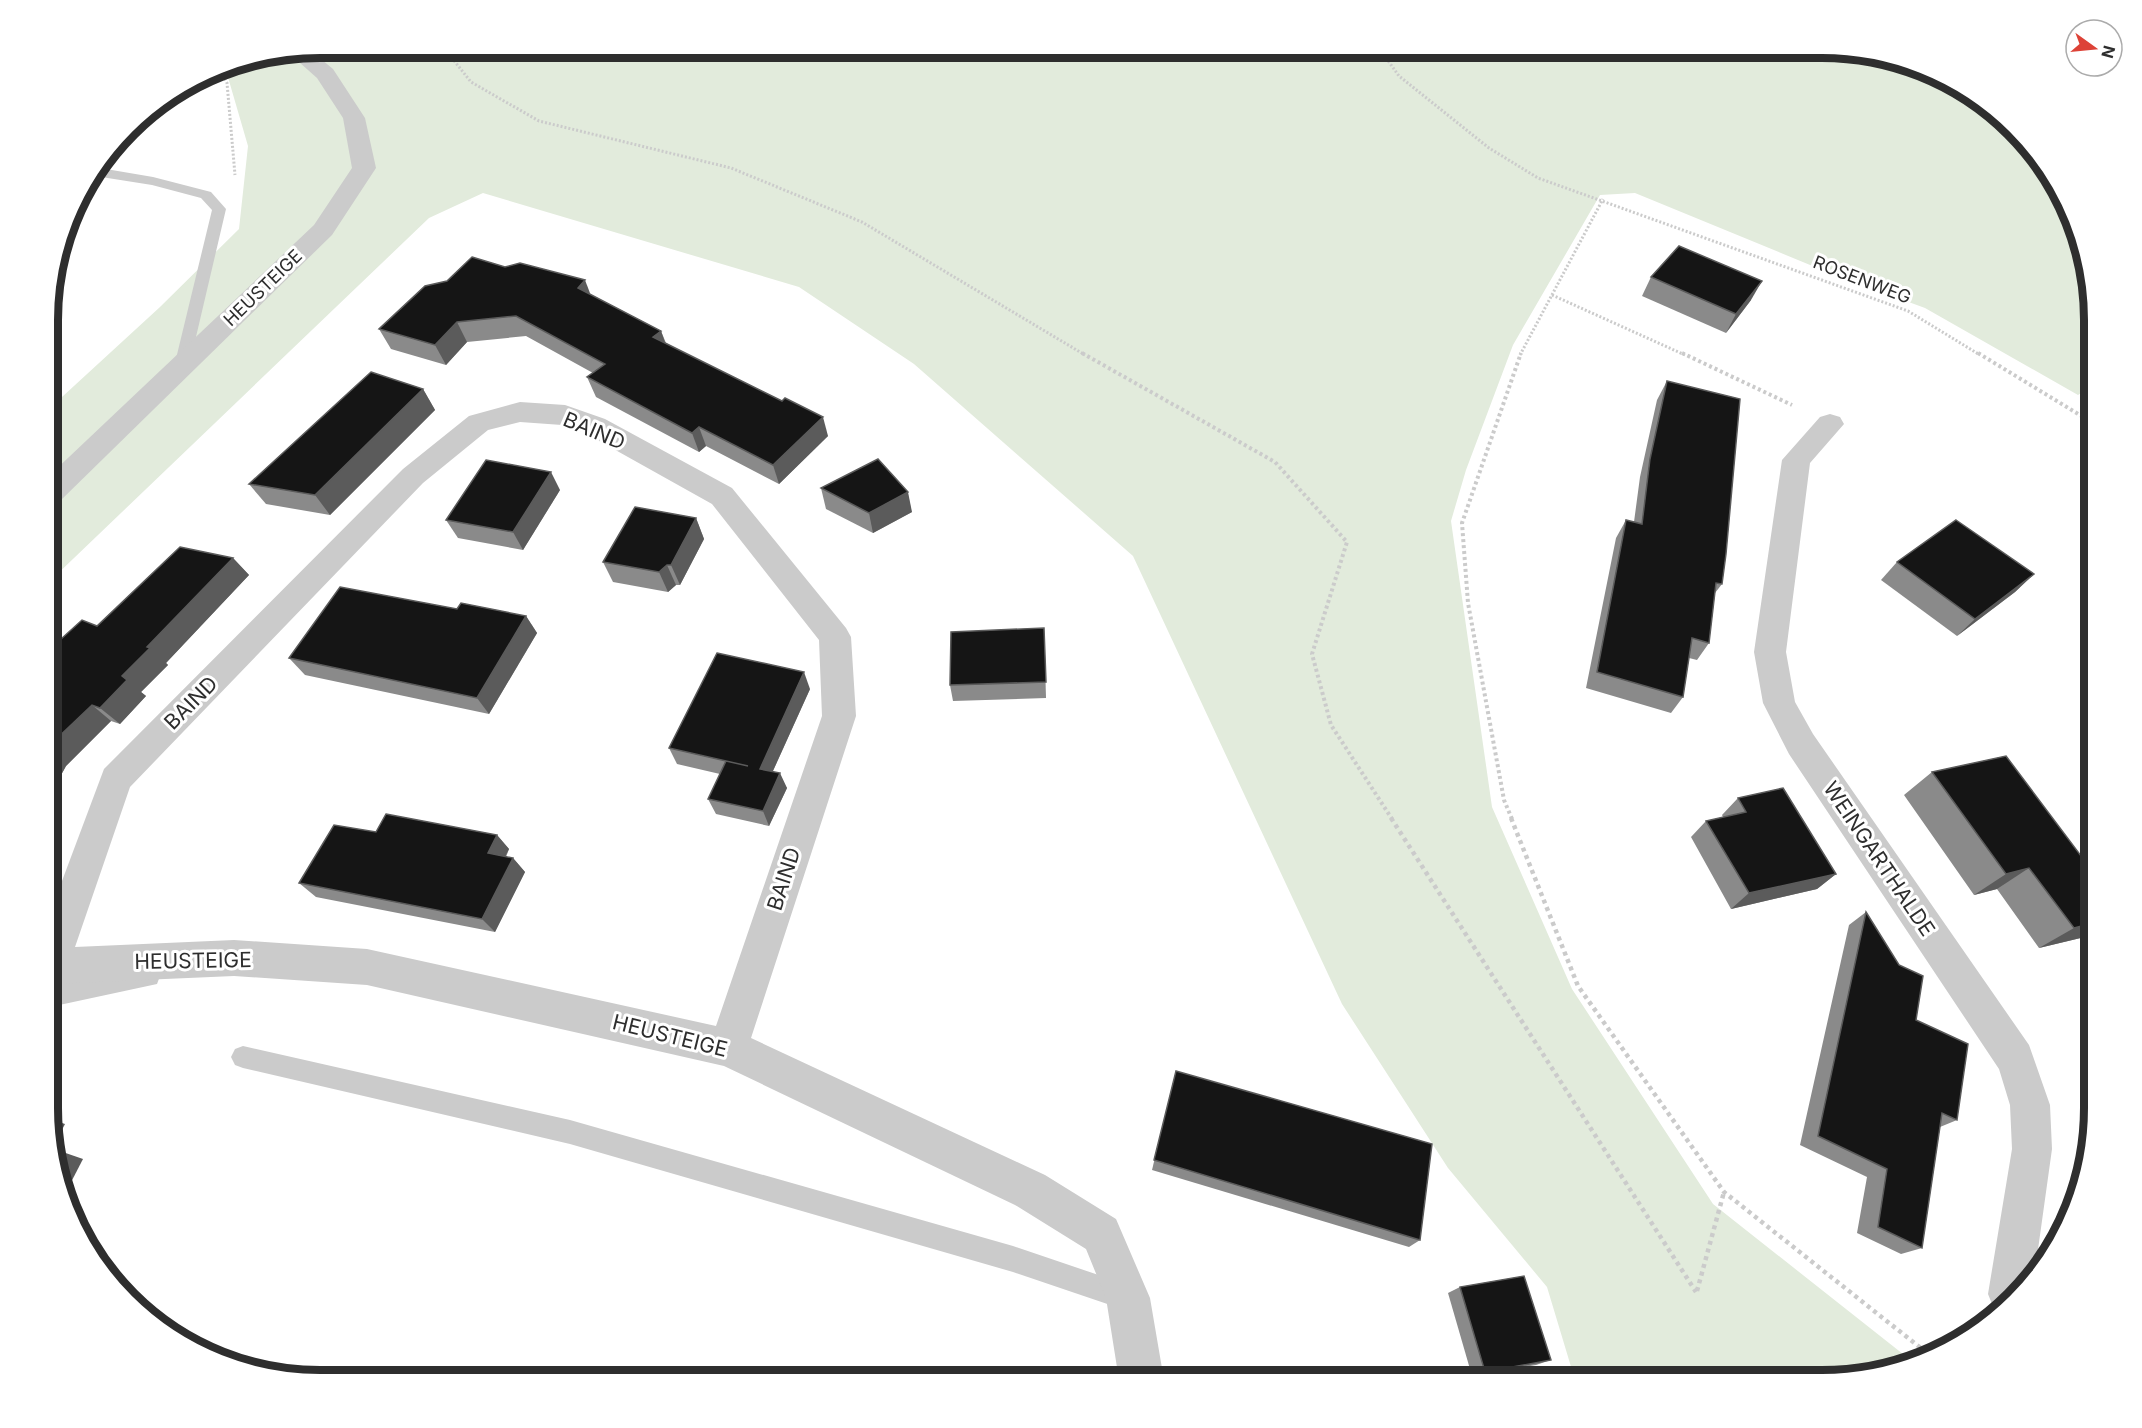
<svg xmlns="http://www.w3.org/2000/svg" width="2142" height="1428" viewBox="0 0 2142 1428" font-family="Inter,sans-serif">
	<rect width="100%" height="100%" fill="#fff"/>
	<path fill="#e2ebdc" d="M321,48H1822L1909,62L1973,94L2058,185L2093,303V385L2078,395L1925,308L1832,274L1635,193L1600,195L1513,345L1466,470L1451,521L1492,807L1572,989L1713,1204L1908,1358L1839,1379L1575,1380L1547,1287L1448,1168L1342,1004L1133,556L914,364L799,287L483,193L429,218L50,581V408L160,307L239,229L248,146L225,67Z"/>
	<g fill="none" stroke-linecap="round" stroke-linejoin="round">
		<g stroke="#cbcbcb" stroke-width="3" stroke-dasharray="2 2" stroke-linecap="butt">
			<path d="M444,48L471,82L539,121L731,168L862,222L1085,355"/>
			<path d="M1379,48L1399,76L1489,148L1538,178L1908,311L1980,355"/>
			<path d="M219,68L227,83L235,175"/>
			<path d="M1552,295L1685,355"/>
			<path d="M1520,355L1603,199"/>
		</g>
		<g stroke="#cbcbcb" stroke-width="4" stroke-dasharray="3 3" stroke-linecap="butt">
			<path d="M1082,353L1275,462L1347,542L1312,654L1331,725L1392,819"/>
			<path d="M1682,353L1792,405"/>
			<path d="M1978,353L2093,423"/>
			<path d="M1512,819L1504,800L1468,603L1462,523L1521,353"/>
		</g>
		<g stroke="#cbcbcb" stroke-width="4.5" stroke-dasharray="4 4" stroke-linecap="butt">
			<path d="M1391,818L1696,1292"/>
			<path d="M1511,818L1578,986L1724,1192L1927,1353"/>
			<path d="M1697,1291L1724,1192"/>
		</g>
		<g fill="#cbcbcb" fill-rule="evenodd">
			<path d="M100,168L153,177L211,192L226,209L188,371H176L174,367L212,210L201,198L152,185L95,176Z"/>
			<path d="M149,965L157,968L160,976L157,984L50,1007V985Z"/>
			<path d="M243,1046L570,1120L1013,1246L1128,1285L1137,1289L1141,1298L1137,1307L1128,1311L1013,1272L570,1144L243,1068L235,1065L231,1057L235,1049Z"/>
		</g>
		<g fill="#cbcbcb" fill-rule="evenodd">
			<path d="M310,50L333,69L365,118L376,168L332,235L60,501L50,504V475L314,225L352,168L343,118L317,78L290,54Z"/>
			<path d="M520,402L565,405L605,419L732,488L846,628L851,637L856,716L751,1038L1045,1175L1116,1219L1150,1298L1164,1380H1119L1106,1298L1086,1249L1015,1205L724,1066L367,985L234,976L50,984V913L104,769L403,469L469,416ZM520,422L562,425L585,433L712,504L819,640L822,716L716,1026L367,949L234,940L75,947L130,787L423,483L488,430Z"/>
			<path d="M1830,414L1840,417L1844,424L1810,463L1786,652L1795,702L1813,734L2029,1045L2050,1105L2052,1149L2035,1271L1994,1309L1988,1294L2012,1149L2010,1105L1999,1069L1789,754L1763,703L1754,652L1782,460L1820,417Z"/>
		</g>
	</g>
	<g fill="#8a8a8a">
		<path d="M1651,277L1751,300L1726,333L1642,296Z"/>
		<path d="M590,294L661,331L666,343L828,436L779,484L706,446L699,452L596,397L587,377L593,373L526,336L467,342L446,365L391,349L379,329Z"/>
		<path d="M1667,381L1722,584L1715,593L1709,643L1697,660L1689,658L1683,697L1671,713L1586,688L1616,538L1626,520L1634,522L1640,477L1657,400Z"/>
		<path d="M423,389L435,410L330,515L266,504L249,484Z"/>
		<path d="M821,488L912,512L873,533L826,509Z"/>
		<path d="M560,490L523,550L458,538L446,520Z"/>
		<path d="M696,518L704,539L680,585H676L668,592L613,582L603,562Z"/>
		<path d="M233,558L249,575L166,663L168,665L141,692L146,696L120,724L111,721L66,766L50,795V649Z"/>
		<path d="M1897,562L2034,574L2015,592L1957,636L1881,580Z"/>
		<path d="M457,609L526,616L537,633L489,714L305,675L289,658Z"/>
		<path d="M1044,628L1046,698L953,701L950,685Z"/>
		<path d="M810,689L773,771L787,788L769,826L716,814L708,799L720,774L677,764L669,748Z"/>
		<path d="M2093,720V748L2082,741Z"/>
		<path d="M2006,756L2093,935L2039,948L1997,889L1974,895L1904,795L1932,772Z"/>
		<path d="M1738,798L1836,874L1817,889L1731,909L1691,837L1706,821L1723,817L1722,815Z"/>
		<path d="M376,832L497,835L509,849L506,857L513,858L525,872L495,932L316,897L299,883Z"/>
		<path d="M1866,912L1916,1020L1957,1120L1940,1127L1922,1248L1901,1254L1857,1233L1867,1177L1800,1145L1849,925Z"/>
		<path d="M2093,994V1125L2087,1159L2079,1156Z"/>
		<path d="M1176,1071L1420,1240L1409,1247L1152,1170Z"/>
		<path d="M1460,1287L1551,1360L1536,1365L1472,1376L1448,1293Z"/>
	</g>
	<g fill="#5b5b5b">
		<path d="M585,280L593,301L578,288Z"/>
		<path d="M1762,281L1751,300L1726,333L1736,314Z"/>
		<path d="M457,322L467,342L446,365L435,345Z"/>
		<path d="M661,331L668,351L653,337Z"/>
		<path d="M423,389L435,410L330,515L315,495Z"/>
		<path d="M823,417L828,436L779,484L773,465Z"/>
		<path d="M699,427L706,446L699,452L692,433Z"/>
		<path d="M551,472L560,490L523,550L513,532Z"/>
		<path d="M908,492L912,512L873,533L869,513Z"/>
		<path d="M696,518L704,539L680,585L671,565Z"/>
		<path d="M233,558L249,575L166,663L168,665L141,692L146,696L120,724L100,708L122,676L147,647Z"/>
		<path d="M667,565L676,585L668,592L659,572Z"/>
		<path d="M2034,574L2015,592L1957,636L1975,619Z"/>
		<path d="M526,616L537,633L489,714L477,698Z"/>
		<path d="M804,672L810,689L767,784L760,769Z"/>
		<path d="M92,705L111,721L66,766L50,795V745Z"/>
		<path d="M780,773L787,788L769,826L763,811Z"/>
		<path d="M497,835L509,849L500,867L488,853Z"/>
		<path d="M513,858L525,872L495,932L482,919Z"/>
		<path d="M2029,868L1997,889L1974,895L2006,874Z"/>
		<path d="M1836,874L1817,889L1731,909L1749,893Z"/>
		<path d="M2093,923V935L2039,948L2074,928Z"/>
		<path d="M50,1119L65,1124L52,1149L50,1143Z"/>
		<path d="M54,1149L83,1159L67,1190L53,1151Z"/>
	</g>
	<g fill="#151515" stroke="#5b5b5b" stroke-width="1.5">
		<path d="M1679,246L1762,281L1736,314L1651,277Z"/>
		<path d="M472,257L505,267L520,263L585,280L578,288L661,331L653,337L782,401L785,398L823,417L773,465L699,427L692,433L587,377L605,364L516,316L457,322L435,345L379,329L425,286L447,281Z"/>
		<path d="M371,372L423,389L315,495L249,484Z"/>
		<path d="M1667,381L1740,399L1726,554L1722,584L1716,583L1709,643L1692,638L1683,697L1597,672L1626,520L1642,524L1650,459Z"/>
		<path d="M878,459L908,492L869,513L821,488Z"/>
		<path d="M486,460L551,472L513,532L446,520Z"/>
		<path d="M635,507L696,518L671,565H667L659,572L603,562Z"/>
		<path d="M1956,520L2034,574L1975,619L1897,562Z"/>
		<path d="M180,547L233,558L147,647L150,648L122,676L127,680L100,708L92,705L50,745V649L82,620L97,626Z"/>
		<path d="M340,587L457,609L461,603L526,616L477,698L289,658Z"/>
		<path d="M1044,628L1046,682L950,685L951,632Z"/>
		<path d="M717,653L804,672L760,769L780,773L763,811L708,799L726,761L748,766L669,748Z"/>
		<path d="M2006,756L2081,856L2093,853V923L2074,928L2029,868L2006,874L1932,772Z"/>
		<path d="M1783,788L1836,874L1749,893L1706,821L1746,812L1738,798Z"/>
		<path d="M386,814L497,835L488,853L513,858L482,919L299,883L334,825L376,832Z"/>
		<path d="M1866,912L1899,965L1923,976L1916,1020L1968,1044L1957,1120L1942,1113L1922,1248L1878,1227L1887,1169L1818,1136Z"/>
		<path d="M1176,1071L1432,1144L1420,1240L1154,1160Z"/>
		<path d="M1524,1276L1551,1360L1485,1372L1460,1287Z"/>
	</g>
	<g text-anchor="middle" stroke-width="6" stroke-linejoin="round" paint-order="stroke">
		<g font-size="18" fill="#2e2e2e" stroke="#fff">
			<text transform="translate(1862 280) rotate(21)" y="6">ROSENWEG</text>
			<text transform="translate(263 288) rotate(-44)" y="6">HEUSTEIGE</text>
		</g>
		<g font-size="21" fill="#2e2e2e" stroke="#fff">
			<text transform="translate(594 431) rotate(23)" y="7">BAIND</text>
			<text transform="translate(191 703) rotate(-45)" y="7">BAIND</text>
			<text transform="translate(1879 859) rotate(56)" y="7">WEINGARTHALDE</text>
			<text transform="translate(784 879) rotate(-72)" y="7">BAIND</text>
			<text transform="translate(193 961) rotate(-1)" y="7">HEUSTEIGE</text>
			<text transform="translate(670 1036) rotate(14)" y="7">HEUSTEIGE</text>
		</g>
	</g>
	<path d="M0 0H2142V1428H0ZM320 58H1822A262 262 0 0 1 2084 320V1108A262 262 0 0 1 1822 1370H320A262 262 0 0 1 58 1108V320A262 262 0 0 1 320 58Z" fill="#fff" fill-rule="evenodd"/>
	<path fill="none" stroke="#2e2e2e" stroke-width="8" d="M320 58H1822A262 262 0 0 1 2084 320V1108A262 262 0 0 1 1822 1370H320A262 262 0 0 1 58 1108V320A262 262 0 0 1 320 58Z"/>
	<g transform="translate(2094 48) rotate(105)"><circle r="28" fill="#ffffff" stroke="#ababab" stroke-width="1.5"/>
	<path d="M0-4.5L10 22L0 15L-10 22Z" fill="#dd4237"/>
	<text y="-9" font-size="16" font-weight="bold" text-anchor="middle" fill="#2e2e2e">N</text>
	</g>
</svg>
